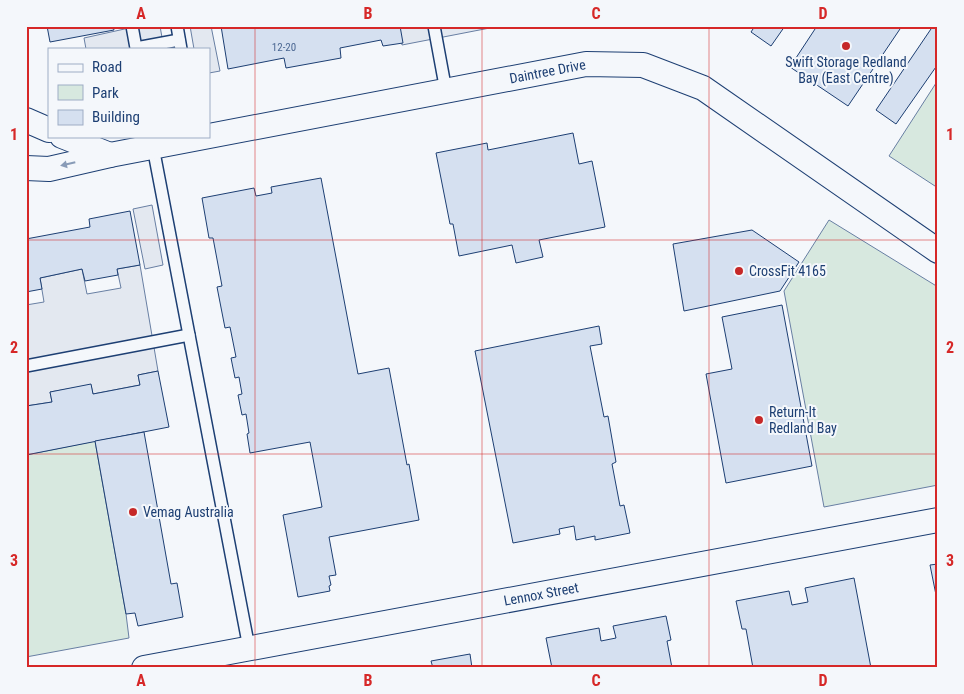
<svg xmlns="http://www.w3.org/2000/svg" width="964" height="694" viewBox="0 0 964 694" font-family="'Roboto Condensed',sans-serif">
	<rect width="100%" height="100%" fill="#f4f7fb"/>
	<g fill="#d7e8df" stroke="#687fa3">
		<path d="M938,80V188L889,156Z"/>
		<path d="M829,220L938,287V485L824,507L784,291Z"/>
		<path d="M95,441L126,614L129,638L26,657V455Z"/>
	</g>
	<g fill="#e3e8f0" stroke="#687fa3">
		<path d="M138,26H160L164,49H86L84,38Z"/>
		<path d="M190,26H211L220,71L209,73V49H194Z"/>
		<path d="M398,26H500L402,45Z"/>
		<path d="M152,205L163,265L145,269L133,209Z"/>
		<path d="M140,265L158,371L138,375L140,385L93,394L91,385L50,392L52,402L26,406V305L44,302L40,278L82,269L87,294L121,288L117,269Z"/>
	</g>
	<g fill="#d5e0f0" stroke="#1d3f73">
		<path d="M47,26H113L114,30L50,42Z"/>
		<path d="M221,26H400L403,43L383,46L381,40L340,48L341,58L286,68L284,58L228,69Z"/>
		<path d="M755,26H785L771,46L751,32Z"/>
		<path d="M817,26H902L848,106L790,67Z"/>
		<path d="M933,26H938V64L896,124L876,110Z"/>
		<path d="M573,133L579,164L592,161L605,227L539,240L543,257L516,263L512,245L459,256L453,224H450L436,153L487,143L488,150Z"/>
		<path d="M321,178L358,374L389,368L407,465L409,464L419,520L329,537L336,575L329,576L331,585L329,586L330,591L298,597L283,515L322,507L310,442L250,453L247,434L249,433L246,414L242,415L238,395L242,394L239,377L235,378L231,358L236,357L230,327L225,328L217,287L222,286L213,238H209L202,198L254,188L256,196L272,193L271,187Z"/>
		<path d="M130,211L140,265L117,269L118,275L85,281L82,269L40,278L42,289L26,292V239L90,227L89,219Z"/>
		<path d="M752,230L799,262L780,291L684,311L673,244Z"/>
		<path d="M782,305L812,466L726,483L706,374L732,369L722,317Z"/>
		<path d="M599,326L602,344L590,346L604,417L608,416L616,462L612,464L620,506L624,505L630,533L595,540V536L576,540L574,526L559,529L560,534L513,543L475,351Z"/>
		<path d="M158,371L169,427L26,455V406L52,402L50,392L91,384L93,394L140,385L138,375Z"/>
		<path d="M144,432L171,584L177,583L183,617L138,626L135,613L126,614L95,441Z"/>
		<path d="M938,564V605L930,565Z"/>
		<path d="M854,578L871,668H753L746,629H742L736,601L789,591L792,605L808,602L805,588Z"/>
		<path d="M666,616L671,640L667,641L672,668H552L546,638L599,628L601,641L616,638L613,626Z"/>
		<path d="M470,654L472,668H433L431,661Z"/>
	</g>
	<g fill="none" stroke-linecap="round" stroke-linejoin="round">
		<defs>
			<g id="lane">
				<path d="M132,26L136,48L179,40"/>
				<path d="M177,26L181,49"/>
				<path d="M434,26L446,91"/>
				<path d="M153,147L249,648"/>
				<path d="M26,366L189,335"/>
			</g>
			<g id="street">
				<path d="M26,120L49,130"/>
				<path d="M62,136L110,155"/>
				<path id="s1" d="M26,168L49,169L110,155L586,64L643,65L703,88L938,251"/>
				<path id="s2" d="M144,668L938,520"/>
			</g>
		</defs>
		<use href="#lane" stroke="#1d3f73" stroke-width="14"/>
		<use href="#street" stroke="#1d3f73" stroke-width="26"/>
		<use href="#lane" stroke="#f4f7fb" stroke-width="11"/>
		<use href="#street" stroke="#f4f7fb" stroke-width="24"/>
	</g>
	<defs><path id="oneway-solid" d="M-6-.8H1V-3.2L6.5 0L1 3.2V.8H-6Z" transform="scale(1.25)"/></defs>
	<use fill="#889bb7" href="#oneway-solid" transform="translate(68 164) rotate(167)"/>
	<path fill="none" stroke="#d62828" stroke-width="1" stroke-opacity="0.55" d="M255,26V668M482,26V668M709,26V668M26,240H938M26,454H938"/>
	<g fill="#c62828" stroke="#f4f7fb" stroke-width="2">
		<circle cx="846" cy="46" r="5"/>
		<circle cx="739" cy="271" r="5"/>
		<circle cx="759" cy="420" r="5"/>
		<circle cx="133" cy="512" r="5"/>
	</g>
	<g text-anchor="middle" stroke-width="4" stroke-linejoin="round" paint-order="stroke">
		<g font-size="11" fill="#4b6792">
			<text x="284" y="51">12-20</text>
		</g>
		<g font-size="14" fill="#1d3f73" stroke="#f4f7fb" text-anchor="start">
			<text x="846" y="67" text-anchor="middle">Swift Storage Redland<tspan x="846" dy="16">Bay (East Centre)</tspan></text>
			<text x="749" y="276">CrossFit 4165</text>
			<text x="769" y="417">Return-It<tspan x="769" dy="16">Redland Bay</tspan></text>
			<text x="143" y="517">Vemag Australia</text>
		</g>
		<g font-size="14" fill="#1d3f73" stroke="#f4f7fb">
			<text dy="5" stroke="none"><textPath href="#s1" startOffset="531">Daintree Drive</textPath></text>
			<text dy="5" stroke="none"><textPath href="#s2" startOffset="404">Lennox Street</textPath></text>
		</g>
	</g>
	<rect width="964" height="694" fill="none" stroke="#f4f7fb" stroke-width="55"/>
	<rect x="48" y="48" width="162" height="90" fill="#f4f7fb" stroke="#9eadc5"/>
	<rect x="58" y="64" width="25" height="8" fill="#f4f7fb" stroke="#9eadc5"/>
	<text x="92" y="72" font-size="15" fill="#1d3f73">Road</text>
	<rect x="58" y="85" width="25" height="15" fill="#d7e8df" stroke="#9eadc5"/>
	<text x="92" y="98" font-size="15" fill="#1d3f73">Park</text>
	<rect x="58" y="110" width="25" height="15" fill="#d5e0f0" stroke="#9eadc5"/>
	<text x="92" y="122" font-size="15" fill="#1d3f73">Building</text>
	<rect x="28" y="28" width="908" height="638" fill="none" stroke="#d62828" stroke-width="2"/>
	<g font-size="16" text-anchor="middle" font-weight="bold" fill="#d62828">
		<text x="141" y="19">A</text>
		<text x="368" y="19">B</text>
		<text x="596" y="19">C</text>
		<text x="823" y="19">D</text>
		<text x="14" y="140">1</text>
		<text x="950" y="140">1</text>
		<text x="14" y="353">2</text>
		<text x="950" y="353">2</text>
		<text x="14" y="566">3</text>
		<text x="950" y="566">3</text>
		<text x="141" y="686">A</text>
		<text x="368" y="686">B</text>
		<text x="596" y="686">C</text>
		<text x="823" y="686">D</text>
	</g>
</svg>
